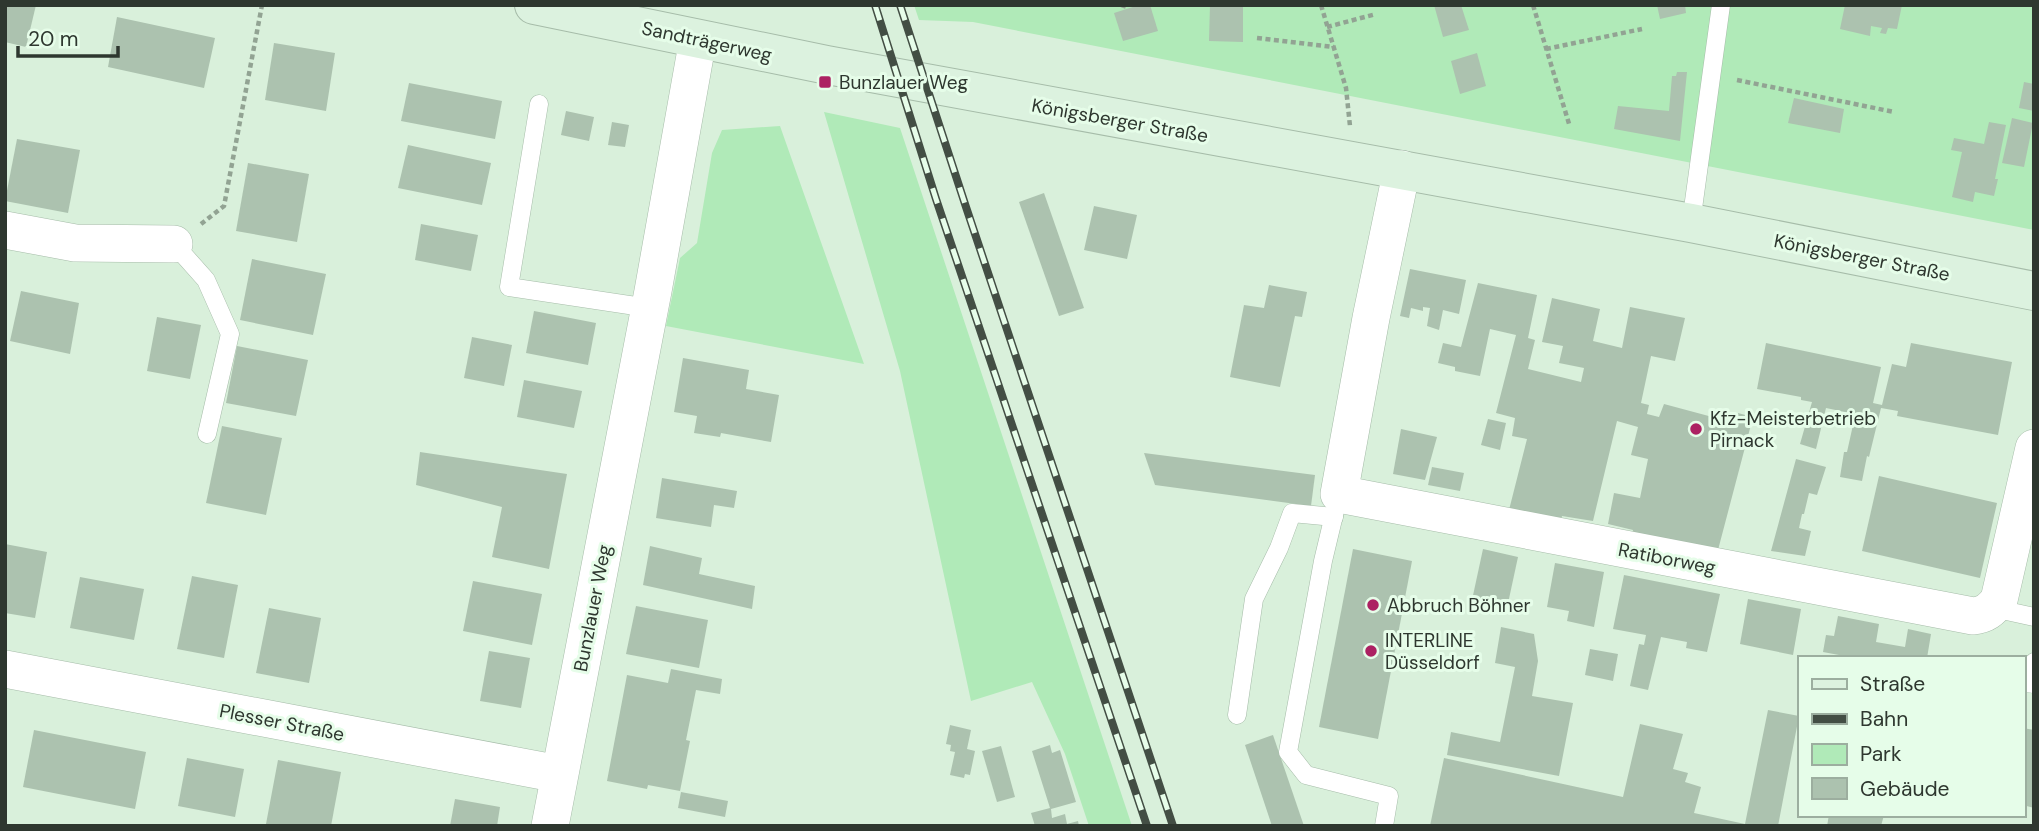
<svg xmlns="http://www.w3.org/2000/svg" width="2039" height="831" viewBox="0 0 2039 831" font-family="'DM Sans',sans-serif">
	<rect width="100%" height="100%" fill="#d9f0db"/>
	<g fill="#b0eab8">
		<path d="M914,5H2034V230L973,22L919,20Z"/>
		<path d="M824,112L900,128L1132,826H1089L1065,754L1032,682L971,701L900,371Z"/>
		<path d="M780,126L864,364L666,326L680,258L697,243L712,153L722,130Z"/>
	</g>
	<g fill="#acc2af">
		<path d="M5,5H36L26,47L5,42Z"/>
		<path d="M1139,5H1150L1158,31L1123,41L1114,13Z"/>
		<path d="M1210,5H1243V42L1209,41Z"/>
		<path d="M1434,5H1461L1469,30L1443,37Z"/>
		<path d="M1657,5H1685L1686,13L1660,19Z"/>
		<path d="M1845,5H1902L1897,29L1888,28L1886,34L1880,33L1882,28L1871,26L1870,36L1840,29Z"/>
		<path d="M117,17L215,38L204,88L108,67Z"/>
		<path d="M274,43L335,53L326,111L265,100Z"/>
		<path d="M1477,53L1486,86L1460,94L1451,61Z"/>
		<path d="M1677,72H1687L1680,141L1614,129L1618,106L1669,111L1672,76H1676Z"/>
		<path d="M2024,82L2034,84V111L2019,108Z"/>
		<path d="M409,83L502,101L495,139L401,121Z"/>
		<path d="M1794,98L1844,109L1840,133L1788,123Z"/>
		<path d="M566,111L594,117L589,141L561,135Z"/>
		<path d="M2012,118L2033,123L2024,167L2002,163Z"/>
		<path d="M612,122L629,125L625,147L608,145Z"/>
		<path d="M1989,122L2006,125L1995,179H1998L1994,196L1975,192L1973,202L1952,197L1962,152L1951,150L1954,138L1984,144Z"/>
		<path d="M17,139L80,150L68,213L5,201Z"/>
		<path d="M408,145L491,163L482,205L398,188Z"/>
		<path d="M248,163L309,174L297,242L236,231Z"/>
		<path d="M1044,193L1084,308L1059,316L1019,202Z"/>
		<path d="M1094,206L1137,215L1127,259L1084,250Z"/>
		<path d="M421,224L478,235L471,271L415,260Z"/>
		<path d="M252,259L326,274L313,335L240,320Z"/>
		<path d="M1410,269L1466,280L1459,314L1443,310L1439,330L1427,326L1430,308L1423,307V311L1411,308L1409,318L1400,316Z"/>
		<path d="M1478,283L1537,295L1528,338L1535,340L1528,369L1581,382L1584,368L1559,363L1563,346L1542,342L1552,298L1600,309L1593,341L1622,348L1630,307L1685,318L1675,361L1651,356L1641,403L1649,405L1647,414L1659,417L1664,404L1731,422L1734,412L1753,417L1718,550L1632,534L1633,530L1608,524L1614,493L1640,498L1648,459L1631,455L1638,427L1617,421L1593,521L1562,516L1561,520L1509,510L1527,439L1512,436L1515,418L1496,413L1516,335L1490,329L1480,376L1455,371V367L1438,363L1443,343L1461,347Z"/>
		<path d="M1269,285L1307,292L1302,317L1295,316L1280,387L1230,377L1244,305L1264,308Z"/>
		<path d="M21,291L79,303L70,354L10,341Z"/>
		<path d="M534,311L596,323L588,365L526,353Z"/>
		<path d="M157,317L201,325L190,379L147,371Z"/>
		<path d="M472,337L512,345L504,386L464,378Z"/>
		<path d="M1766,343L1881,367L1873,403L1882,405L1892,364L1906,367L1911,343L2012,362L1998,435L1897,416L1898,411L1881,408L1869,457L1867,456L1862,481L1840,477L1844,452H1847L1855,416L1845,414V412L1826,408L1816,449L1800,444L1812,402L1801,400V397L1757,389Z"/>
		<path d="M237,346L308,360L296,416L226,403Z"/>
		<path d="M683,358L749,370L746,389L779,395L771,442L721,433L720,437L694,433L697,416L674,412Z"/>
		<path d="M524,380L582,391L574,428L517,417Z"/>
		<path d="M1488,419L1506,423L1500,450L1481,445Z"/>
		<path d="M222,426L282,438L266,515L206,503Z"/>
		<path d="M1401,429L1437,437L1425,480L1393,474Z"/>
		<path d="M420,452L567,474L549,569L492,557L502,507L416,485Z"/>
		<path d="M1144,453L1315,475L1311,506L1155,485Z"/>
		<path d="M1796,459L1826,467L1817,495L1809,493L1804,514H1802L1799,528L1811,531L1805,556L1771,551Z"/>
		<path d="M1432,467L1464,473L1460,491L1428,485Z"/>
		<path d="M1879,476L1997,503L1980,578L1862,551Z"/>
		<path d="M662,478L737,491L734,508L714,505L711,527L656,518Z"/>
		<path d="M5,544L47,552L35,618L5,613Z"/>
		<path d="M650,546L702,558L699,574L755,586L752,609L643,585Z"/>
		<path d="M1353,549L1412,561L1378,739L1319,727Z"/>
		<path d="M1483,549L1518,557L1507,608L1472,600Z"/>
		<path d="M1555,563L1604,572L1594,627L1567,621L1569,611L1547,607Z"/>
		<path d="M1624,575L1720,594L1707,652L1686,648L1687,642L1661,637L1648,690L1630,686L1639,644L1644,645L1646,635L1613,629Z"/>
		<path d="M192,576L238,585L224,658L177,649Z"/>
		<path d="M80,577L144,589L134,640L70,628Z"/>
		<path d="M473,581L542,594L532,645L463,631Z"/>
		<path d="M1748,599L1801,609L1793,655L1740,644Z"/>
		<path d="M636,606L708,620L699,668L626,654Z"/>
		<path d="M269,608L321,618L309,683L256,673Z"/>
		<path d="M1838,616L1879,624L1876,642L1905,647L1908,629L1931,634L1927,658H1855L1823,652L1826,635L1834,636Z"/>
		<path d="M1501,627L1534,634L1538,661L1532,696L1573,703L1559,776L1447,755L1451,732L1500,742L1515,667L1495,663Z"/>
		<path d="M1590,649L1618,654L1613,681L1585,675Z"/>
		<path d="M489,651L530,658L521,708L480,701Z"/>
		<path d="M671,669L722,679L720,694L696,690L686,740L690,741L680,791L648,785L647,789L607,781L627,675L668,683Z"/>
		<path d="M1768,710L1799,716L1778,826H1430L1444,758L1623,797L1640,724L1683,734L1673,769L1688,773L1685,782L1701,787L1694,813L1745,824Z"/>
		<path d="M950,725L971,730L967,749L975,751L970,775L965,774L964,778L950,775L955,752L950,751L951,745L946,744Z"/>
		<path d="M2023,728L2034,730V808L2023,805Z"/>
		<path d="M34,730L146,752L135,809L23,787Z"/>
		<path d="M1273,735L1304,826H1272L1245,745Z"/>
		<path d="M1050,745L1052,753L1060,750L1076,802L1051,809L1052,818L1065,814L1067,824L1078,821L1079,826H1035L1031,813L1050,808L1032,751Z"/>
		<path d="M1001,746L1015,797L997,802L982,751Z"/>
		<path d="M187,758L244,769L235,817L178,806Z"/>
		<path d="M278,760L341,772L331,826H275L266,824Z"/>
		<path d="M681,792L728,801L725,817L678,808Z"/>
		<path d="M455,799L500,807L497,826H450Z"/>
		<path d="M1829,815H1884L1881,826H1827Z"/>
	</g>
	<g fill="none" stroke-linecap="round" stroke-linejoin="round">
		<defs>
			<g id="service">
				<path d="M539,104L509,287L649,308"/>
				<path d="M1691,223L1721,5"/>
				<path d="M174,244L206,280L230,334L207,434"/>
				<path d="M1339,494L1323,561L1288,752L1306,775L1389,796L1384,826"/>
				<path d="M1993,608L2034,617"/>
				<path d="M2034,662L2028,683L2034,684"/>
				<path d="M1237,715L1254,599L1279,548L1292,513L1334,517"/>
			</g>
			<g id="minor">
				<path d="M1402,169L1371,318L1339,494L1973,616C1985,615 1991,610 1999,600L2034,448"/>
				<path d="M5,230L75,243L174,244"/>
				<path d="M5,669L559,774"/>
				<path d="M550,826L653,291L698,39"/>
			</g>
			<path id="secondary" d="M534,5L827,65L1691,223L2034,291"/>
		</defs>
		<use href="#service" stroke="#a6bca9" stroke-width="19"/>
		<use href="#minor" stroke="#a6bca9" stroke-width="38"/>
		<use href="#secondary" stroke="#a6bca9" stroke-width="40"/>
		<g stroke="#92a393" stroke-width="4.5" stroke-dasharray="5 3.5" stroke-linecap="butt">
			<path d="M1321,5L1346,88L1350,126"/>
			<path d="M1533,5L1570,127"/>
			<path d="M1123,8L1124,5"/>
			<path d="M1327,27L1376,14"/>
			<path d="M1257,38L1334,47"/>
			<path d="M1546,49L1642,29"/>
			<path d="M1737,80L1894,112"/>
			<path d="M201,224L224,206L262,5"/>
		</g>
		<use href="#service" stroke="#fff" stroke-width="18"/>
		<use href="#minor" stroke="#fff" stroke-width="37"/>
		<use href="#secondary" stroke="#dcf2df" stroke-width="38"/>
		<defs>
			<g id="rail">
				<path d="M875,5L936,199L1147,826"/>
				<path d="M900,5L966,207L1173,826"/>
			</g>
		</defs>
		<use href="#rail" stroke="#434e44" stroke-width="8"/>
		<use href="#rail" stroke="#e6fde9" stroke-width="5" stroke-dasharray="16" stroke-linecap="butt"/>
	</g>
	<g fill="#ac2162" stroke="#e6fde9" stroke-width="2.5">
		<rect x="818" y="75" width="14" height="14" rx="3.5"/>
		<circle cx="1696" cy="429" r="7"/>
		<circle cx="1373" cy="605" r="7"/>
		<circle cx="1371" cy="651" r="7"/>
	</g>
	<g text-anchor="middle" stroke-width="6" stroke-linejoin="round" paint-order="stroke">
		<g font-size="19" fill="#2e372f" stroke="#e6fde9">
			<text transform="translate(707 41) rotate(12)" y="7">Sandträgerweg</text>
			<text transform="translate(1120 120) rotate(10)" y="7">Königsberger Straße</text>
			<text transform="translate(1862 257) rotate(11)" y="7">Königsberger Straße</text>
			<text transform="translate(1667 558) rotate(11)" y="7">Ratiborweg</text>
			<text transform="translate(592 608) rotate(-79)" y="7">Bunzlauer Weg</text>
			<text transform="translate(282 722) rotate(11)" y="7">Plesser Straße</text>
		</g>
		<g font-size="19" fill="#2e372f" stroke="#e6fde9" text-anchor="start">
			<text x="839" y="89">Bunzlauer Weg</text>
			<text x="1710" y="425">Kfz-Meisterbetrieb<tspan x="1710" dy="22">Pirnack</tspan></text>
			<text x="1387" y="612">Abbruch Böhner</text>
			<text x="1385" y="647">INTERLINE<tspan x="1385" dy="22">Düsseldorf</tspan></text>
		</g>
	</g>
	<rect width="2039" height="831" fill="none" stroke="#2e372f" stroke-width="14"/>
	<rect x="1798" y="656" width="228" height="161" fill="#e6fde9" stroke="#9cae9f" stroke-width="2"/>
	<rect x="1812" y="679" width="35" height="10" fill="#dcf2df" stroke="#9cae9f" stroke-width="2"/>
	<text x="1860" y="691" font-size="21" fill="#2e372f">Straße</text>
	<rect x="1812" y="714" width="35" height="10" fill="#434e44" stroke="#9cae9f" stroke-width="2"/>
	<text x="1860" y="726" font-size="21" fill="#2e372f">Bahn</text>
	<rect x="1812" y="744" width="35" height="21" fill="#b0eab8" stroke="#9cae9f" stroke-width="2"/>
	<text x="1860" y="761" font-size="21" fill="#2e372f">Park</text>
	<rect x="1812" y="778" width="35" height="21" fill="#acc2af" stroke="#9cae9f" stroke-width="2"/>
	<text x="1860" y="796" font-size="21" fill="#2e372f">Gebäude</text>
	<path d="M18 46v10h100v-10" fill="none" stroke="#2e372f" stroke-width="3.5"/>
	<text x="28" y="46" font-size="21" fill="#2e372f" stroke="#e6fde9" stroke-width="5" paint-order="stroke">20 m</text>
</svg>
